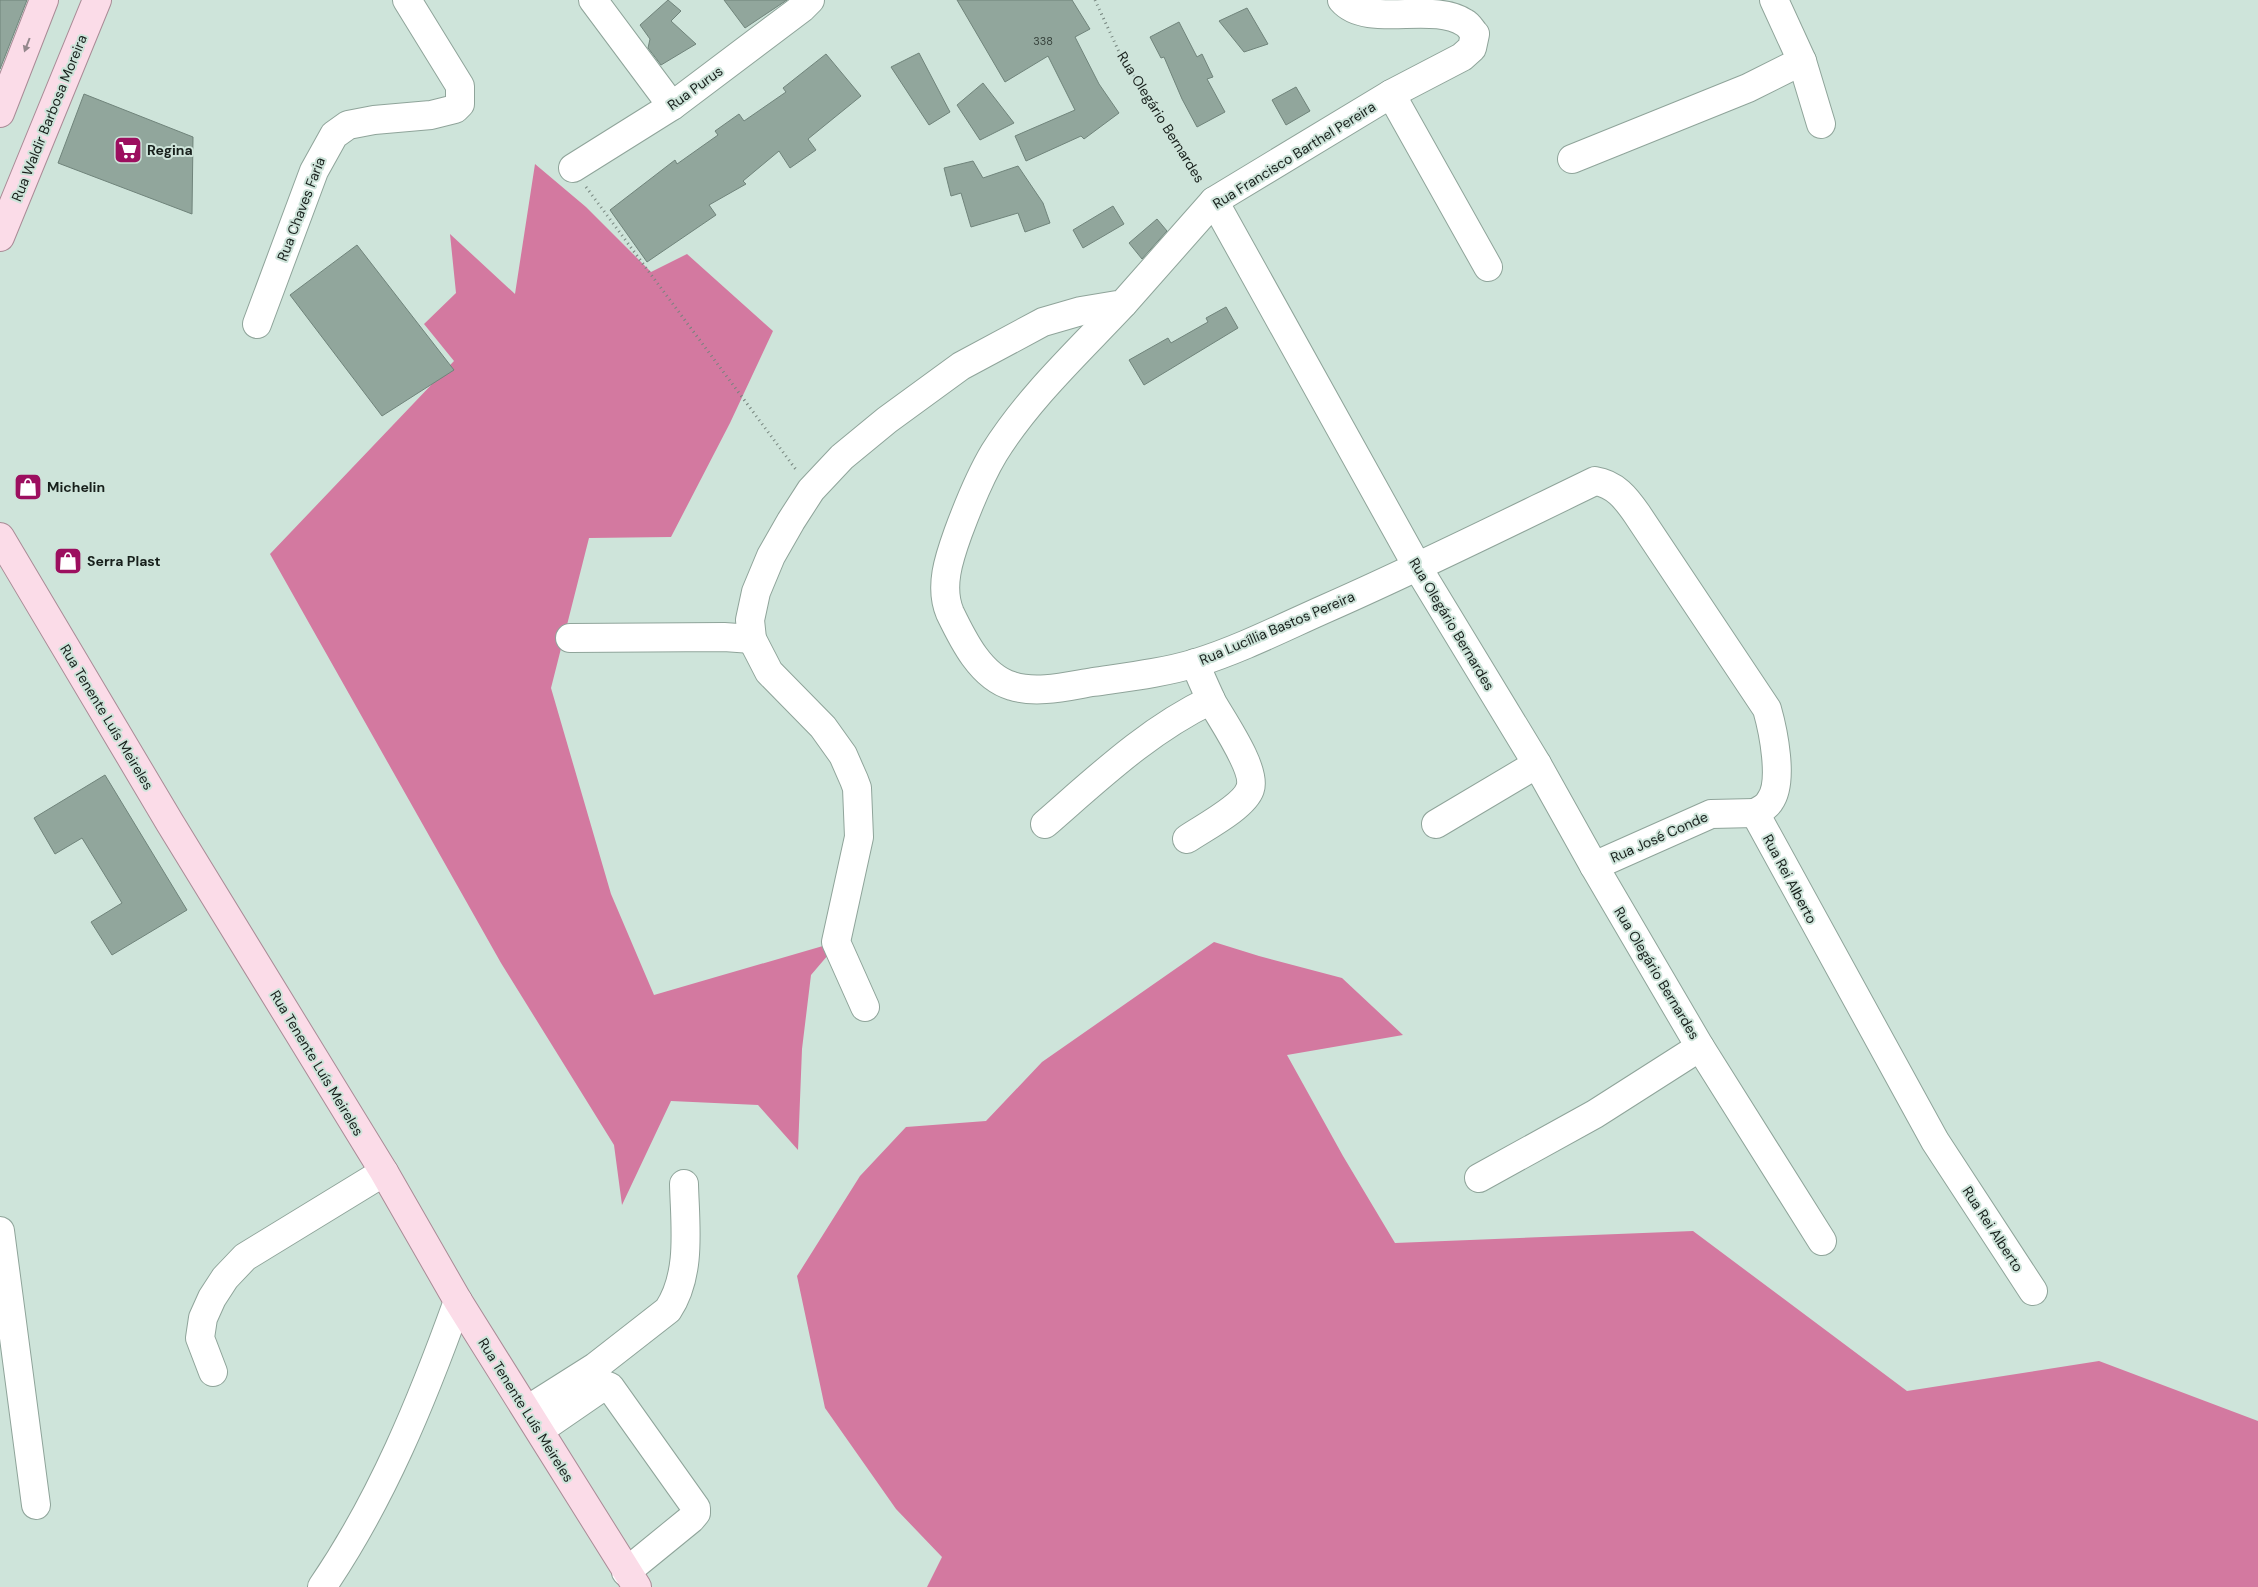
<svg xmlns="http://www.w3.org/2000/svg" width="2258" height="1587" viewBox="0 0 2258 1587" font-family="'DM Sans',sans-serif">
	<rect width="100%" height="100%" fill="#cee4da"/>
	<g fill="#d379a0">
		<path d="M535,164L586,207L651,272L687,254L773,331L730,423L671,537L589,538L551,688L611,894L654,995L840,941L811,975L802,1049L798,1150L758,1105L671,1101L622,1205L614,1145L501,963L270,554L454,361L424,324L456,293L450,234L515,294Z"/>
		<path d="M1214,942L1259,956L1342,978L1403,1035L1287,1055L1343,1156L1395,1243L1693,1231L1907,1391L2099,1361L2258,1421V1587H927L942,1557L896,1509L825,1408L797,1276L860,1176L906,1127L986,1121L1042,1062Z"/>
	</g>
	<g fill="#91a69c" stroke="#70847b">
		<path d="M0,0H27L0,69Z"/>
		<path d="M668,0L681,11L671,21L696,44L661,65L648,48L650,39L640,25Z"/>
		<path d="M724,0H787L745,28Z"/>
		<path d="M957,0H1072L1090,29L1075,37L1099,84L1119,113L1084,139L1081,136L1026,161L1015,136L1075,110L1048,56L1005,82Z"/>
		<path d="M1247,8L1268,44L1244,52L1219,21Z"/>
		<path d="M1179,22L1197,57L1202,54L1213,77L1207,79L1225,112L1197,127L1182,99L1164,57L1161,58L1150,37Z"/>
		<path d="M919,53L950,112L929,125L891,67Z"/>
		<path d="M826,54L861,96L808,139L816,150L790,168L779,151L743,181L746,184L709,205L716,215L647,262L610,210L675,160L677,164L718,135L715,131L739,114L744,121L786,92L783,88Z"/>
		<path d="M983,83L1014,123L980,140L957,105Z"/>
		<path d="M1296,87L1310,111L1286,125L1272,100Z"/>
		<path d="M84,94L193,137L192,214L58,163Z"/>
		<path d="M973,161L983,178L1018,166L1043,203L1050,223L1025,232L1018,213L971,227L961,193L951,196L944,168Z"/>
		<path d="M1113,206L1124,224L1083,248L1073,230Z"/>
		<path d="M1157,219L1167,231L1142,259L1129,243Z"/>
		<path d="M357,245L454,370L382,416L290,295Z"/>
		<path d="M1226,307L1238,328L1144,385L1129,360L1168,338L1171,343L1208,322L1206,318Z"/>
		<path d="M105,775L187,910L112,955L91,922L122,903L82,838L55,854L34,818Z"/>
	</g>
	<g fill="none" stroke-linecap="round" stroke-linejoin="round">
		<defs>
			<g id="minor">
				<path d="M593,0L672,106"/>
				<path d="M1774,0L1802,61L1821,124"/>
				<path d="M1391,94L1488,267"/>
				<path d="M1572,159L1748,88L1802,61"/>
				<path d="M573,168L672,106L802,8L810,0"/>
				<path d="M1214,201L1418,568L1537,764L1594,866L1700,1047L1822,1241"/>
				<path d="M1123,304C1078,352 1029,397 994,453C979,478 968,506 958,533C949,558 939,587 950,613C963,640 981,677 1012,686C1037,694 1068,686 1093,682C1127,677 1163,673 1196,663C1241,649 1284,627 1327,608C1418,568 1506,524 1595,481C1615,484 1626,498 1637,514L1767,709C1773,730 1784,782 1770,801C1767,807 1760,810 1755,813L1935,1141L2033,1291"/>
				<path d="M257,324L314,171L334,135L348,125L374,120L431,115L455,109L460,104V86L407,0"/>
				<path d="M570,638L724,637L752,639"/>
				<path d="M1045,824C1098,778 1148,730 1211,700"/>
				<path d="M1436,824L1537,764"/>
				<path d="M1187,839C1203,828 1244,807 1250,789C1257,770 1222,720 1212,702C1206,689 1200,676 1195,663"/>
				<path d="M1594,866L1711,814L1755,813"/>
				<path d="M865,1007L836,942L859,837L857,788L854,780L843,755L823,727L769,672L752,639L750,620L756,592L771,556L791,521L811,490L842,457L887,420L961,366L1043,322L1081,311L1123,304L1214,201L1391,94L1462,57L1472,48L1475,34C1472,31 1469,25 1465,23C1433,1 1367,29 1342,0"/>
				<path d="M1479,1178L1595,1114L1700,1047"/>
				<path d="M0,1231L36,1505"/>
				<path d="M213,1372L200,1338L203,1318L212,1298L225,1278L245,1257L384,1172"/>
				<path d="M527,1410L595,1367L668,1310C692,1274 685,1225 684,1184"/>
				<path d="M540,1430L601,1388L605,1385L610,1387L696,1508V1513L691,1519L626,1572"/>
				<path d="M322,1587C382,1499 422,1401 458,1301"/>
			</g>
			<g id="major">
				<path d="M0,113L44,0"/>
				<path d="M0,237L97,0"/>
				<path d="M0,537L170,823L384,1172L458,1301L637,1587"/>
			</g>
		</defs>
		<use href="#minor" stroke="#8fa49a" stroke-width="30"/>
		<use href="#major" stroke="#a98b96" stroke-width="30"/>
		<g stroke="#75847d" stroke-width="3" stroke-dasharray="1 4" stroke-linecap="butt">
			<path d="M1095,0L1120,54L1202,181"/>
			<path d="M586,187L797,471"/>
		</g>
		<use href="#minor" stroke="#fff" stroke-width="28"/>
		<use href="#major" stroke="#fbdce8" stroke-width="28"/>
	</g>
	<defs><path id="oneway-solid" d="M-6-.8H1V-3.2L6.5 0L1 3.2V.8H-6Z" transform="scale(1.25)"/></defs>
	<use fill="#94878c" href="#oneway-solid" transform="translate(27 45) rotate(111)"/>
	<defs>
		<symbol id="supermarket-square" viewBox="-11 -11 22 22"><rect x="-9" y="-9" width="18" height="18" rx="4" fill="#9c0f5f" stroke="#cee4da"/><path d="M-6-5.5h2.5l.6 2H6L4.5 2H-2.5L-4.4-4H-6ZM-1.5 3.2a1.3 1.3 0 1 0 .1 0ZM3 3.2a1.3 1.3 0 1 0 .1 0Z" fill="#fff"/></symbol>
		<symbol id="shop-square" viewBox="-11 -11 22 22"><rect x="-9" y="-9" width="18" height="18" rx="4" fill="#9c0f5f" stroke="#cee4da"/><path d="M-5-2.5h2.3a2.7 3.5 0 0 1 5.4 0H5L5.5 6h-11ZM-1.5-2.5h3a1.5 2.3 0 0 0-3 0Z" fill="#fff"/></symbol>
	</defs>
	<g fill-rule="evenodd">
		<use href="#supermarket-square" x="112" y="134" width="32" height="32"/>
		<use href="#shop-square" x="12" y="471" width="32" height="32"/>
		<use href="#shop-square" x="52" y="545" width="32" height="32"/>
	</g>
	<g text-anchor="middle" stroke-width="4" stroke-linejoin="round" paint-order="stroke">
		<g font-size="11" fill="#36413b">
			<text x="1043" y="45">338</text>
		</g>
		<g font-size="14" fill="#171f1b" stroke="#cee4da">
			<text transform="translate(695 88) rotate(-36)" y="5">Rua Purus</text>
			<text transform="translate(1161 117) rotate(58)" y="5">Rua Olegário Bernardes</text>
			<text transform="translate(49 118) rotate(-68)" y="5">Rua Waldir Barbosa Moreira</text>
			<text transform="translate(1294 155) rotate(-32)" y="5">Rua Francisco Barthel Pereira</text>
			<text transform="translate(301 209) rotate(-69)" y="5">Rua Chaves Faria</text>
			<text transform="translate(1452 624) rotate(59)" y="5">Rua Olegário Bernardes</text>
			<text transform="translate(1277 628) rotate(-23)" y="5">Rua Lucíllia Bastos Pereira</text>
			<text transform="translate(107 717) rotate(59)" y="5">Rua Tenente Luís Meireles</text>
			<text transform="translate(1659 837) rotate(-24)" y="5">Rua José Conde</text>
			<text transform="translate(1790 879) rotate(62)" y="5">Rua Rei Alberto</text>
			<text transform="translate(1657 973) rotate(59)" y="5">Rua Olegário Bernardes</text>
			<text transform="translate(317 1063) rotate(59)" y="5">Rua Tenente Luís Meireles</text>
			<text transform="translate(1993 1229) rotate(57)" y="5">Rua Rei Alberto</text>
			<text transform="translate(526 1410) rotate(58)" y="5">Rua Tenente Luís Meireles</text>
		</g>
		<g font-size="14" font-weight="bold" fill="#171f1b" stroke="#cee4da" text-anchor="start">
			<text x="147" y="155">Regina</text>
			<text x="47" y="492">Michelin</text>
			<text x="87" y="566">Serra Plast</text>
		</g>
	</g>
</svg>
